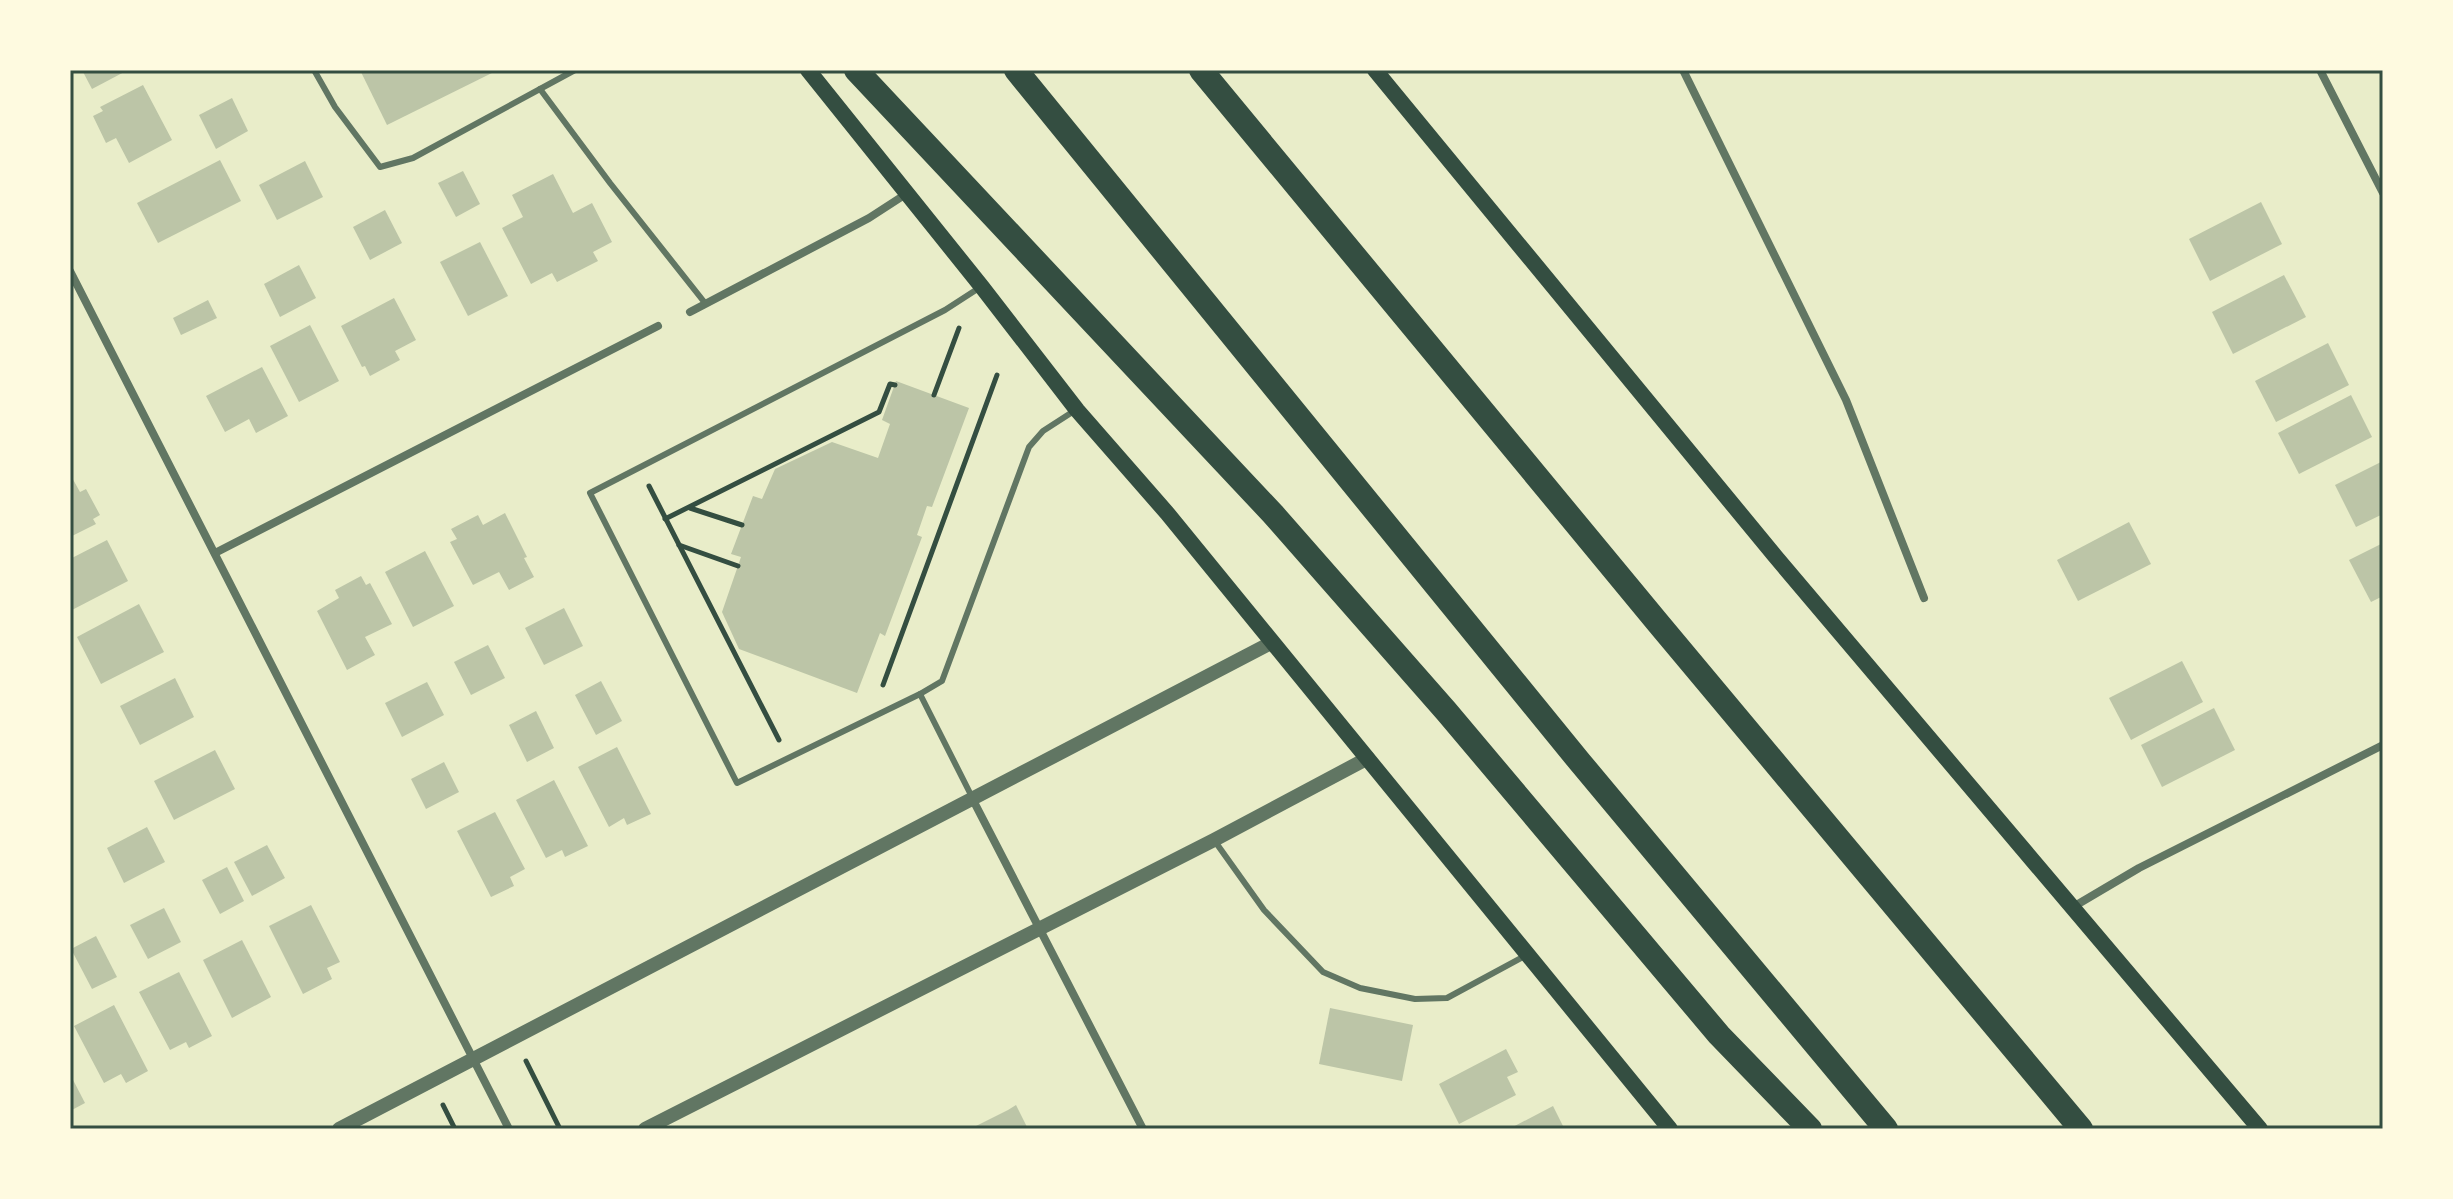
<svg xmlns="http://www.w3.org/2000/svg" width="2453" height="1199" viewBox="0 0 2453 1199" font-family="'Varela Round',sans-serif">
	<rect width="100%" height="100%" fill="#e9edc9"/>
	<g fill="#bcc5a7">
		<path d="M82,70H128L92,89Z"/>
		<path d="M360,70H498L387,125Z"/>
		<path d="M143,85L172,140L129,163L116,138L106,143L93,116L103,111L100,107Z"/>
		<path d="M232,98L248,131L216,149L199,115Z"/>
		<path d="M220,160L241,201L158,243L137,203Z"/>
		<path d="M305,161L323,197L277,220L259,185Z"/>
		<path d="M463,171L480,204L456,217L438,183Z"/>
		<path d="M553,174L573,213L592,203L612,242L593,252L598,261L557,282L552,273L531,284L502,228L523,217L512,195Z"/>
		<path d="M2261,202L2282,244L2210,281L2189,239Z"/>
		<path d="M385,210L402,243L370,260L353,227Z"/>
		<path d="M480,242L508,296L468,316L440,262Z"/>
		<path d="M299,265L316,298L280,317L264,284Z"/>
		<path d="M2284,275L2306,317L2233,354L2212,312Z"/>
		<path d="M394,298L416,340L395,351L400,360L370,376L365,366L362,367L341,326Z"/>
		<path d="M208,300L217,318L181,335L173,318Z"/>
		<path d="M310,325L339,381L299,402L270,346Z"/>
		<path d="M2328,343L2349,385L2276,422L2255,381Z"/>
		<path d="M262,367L288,416L256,433L249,419L225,432L206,396Z"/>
		<path d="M896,381L969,408L932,507L927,506L917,535L922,537L885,636L880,633L857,693L739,649L722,612L741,557L731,554L753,496L762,499L775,469L832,442L878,458L890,424L882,420Z"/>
		<path d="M2351,395L2372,437L2299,474L2278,433Z"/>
		<path d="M2383,461V514L2356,527L2335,485Z"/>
		<path d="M70,474L80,492L86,489L100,515L93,519L96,524L70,537Z"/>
		<path d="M505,513L527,557L524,558L534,577L509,590L499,572L473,585L450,542L457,539L451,529L478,515L483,525Z"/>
		<path d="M2129,522L2151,564L2078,601L2057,560Z"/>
		<path d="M107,540L128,581L70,611V559Z"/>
		<path d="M2383,543V596L2371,602L2349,560Z"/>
		<path d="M425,551L454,606L413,627L385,572Z"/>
		<path d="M361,576L366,585L370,583L392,624L365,637L375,655L347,670L317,611L339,598L335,590Z"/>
		<path d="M139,604L164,652L101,684L77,637Z"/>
		<path d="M564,608L583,646L544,665L525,628Z"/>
		<path d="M488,645L505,678L471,695L454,662Z"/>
		<path d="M2182,661L2203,702L2131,740L2109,698Z"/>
		<path d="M175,678L194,717L140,745L120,706Z"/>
		<path d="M601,681L622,721L596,735L575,695Z"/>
		<path d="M427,682L444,715L402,737L385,703Z"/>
		<path d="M2214,708L2235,750L2162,787L2141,745Z"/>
		<path d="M536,711L554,748L527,762L509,725Z"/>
		<path d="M617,747L651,814L627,825L624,818L609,827L578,767Z"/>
		<path d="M215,750L235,789L174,820L154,781Z"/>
		<path d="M444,762L459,792L426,809L411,779Z"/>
		<path d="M554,780L588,846L565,857L562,850L546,858L516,800Z"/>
		<path d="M495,812L525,869L510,877L514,886L491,897L457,831Z"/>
		<path d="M147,827L165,862L124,883L107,848Z"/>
		<path d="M267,845L285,878L252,896L234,862Z"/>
		<path d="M227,867L244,901L220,914L202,880Z"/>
		<path d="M311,905L340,962L327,968L332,979L303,994L269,926Z"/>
		<path d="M164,908L181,942L148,959L130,925Z"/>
		<path d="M96,936L117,977L92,989L71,949Z"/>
		<path d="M242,940L271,997L232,1018L203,960Z"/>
		<path d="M179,972L212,1036L189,1048L186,1042L170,1050L139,992Z"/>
		<path d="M114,1005L148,1071L126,1083L121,1074L104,1083L74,1026Z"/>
		<path d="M1330,1008L1413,1025L1402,1081L1319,1064Z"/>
		<path d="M1506,1049L1518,1072L1507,1077L1516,1095L1459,1124L1439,1084Z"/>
		<path d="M70,1074L85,1103L70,1111Z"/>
		<path d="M1016,1105L1028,1129H970L1008,1110Z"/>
		<path d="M1553,1106L1563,1126L1557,1129H1509Z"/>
	</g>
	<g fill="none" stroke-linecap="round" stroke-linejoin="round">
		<g stroke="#344e41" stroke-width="5">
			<path d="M934,395L959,328"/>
			<path d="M649,486L779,740"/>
			<path d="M690,508L742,525"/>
			<path d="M665,519L879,412L890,384L895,385"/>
			<path d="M679,545L738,566"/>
			<path d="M883,685L997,375"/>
			<path d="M526,1061L560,1129"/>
			<path d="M443,1105L455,1129"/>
		</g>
		<g stroke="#617663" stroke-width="6">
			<path d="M314,70L335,107L380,167L413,158L575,70"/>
			<path d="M540,89L610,183L705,303"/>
			<path d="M920,694L737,783L590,493L945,310L979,288"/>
			<path d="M972,797L920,694L942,681L1029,447L1043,431L1074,411"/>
			<path d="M1214,840L1264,910L1323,972L1360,988L1415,999L1447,998L1525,956"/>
		</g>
		<g stroke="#617663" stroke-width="8">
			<path d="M1683,70L1846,400L1924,598"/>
			<path d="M2320,70L2383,193"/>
			<path d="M70,271L509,1129"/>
			<path d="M690,312L869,218L906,194"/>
			<path d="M215,553L658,326"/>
			<path d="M973,800L1143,1129"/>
			<path d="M2073,907L2139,868L2383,745"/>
		</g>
		<g stroke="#617663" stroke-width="14">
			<path d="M339,1129L1271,643"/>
			<path d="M645,1129L1214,840L1368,758"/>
		</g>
		<g stroke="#344e41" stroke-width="16">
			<path d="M808,70L982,287L1077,410L1167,513L1670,1129"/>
			<path d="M1375,70L1775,556L2260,1129"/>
		</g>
		<g stroke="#344e41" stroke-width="24">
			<path d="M856,70L1273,514L1446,711L1719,1035L1810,1129"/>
			<path d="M1016,70L1579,761L1886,1129"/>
			<path d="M1201,70L1658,623L2081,1129"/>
		</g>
	</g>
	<rect width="2453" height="1199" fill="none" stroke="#fefae0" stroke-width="144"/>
	<rect x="72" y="72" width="2309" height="1055" fill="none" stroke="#344e41" stroke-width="3"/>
</svg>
